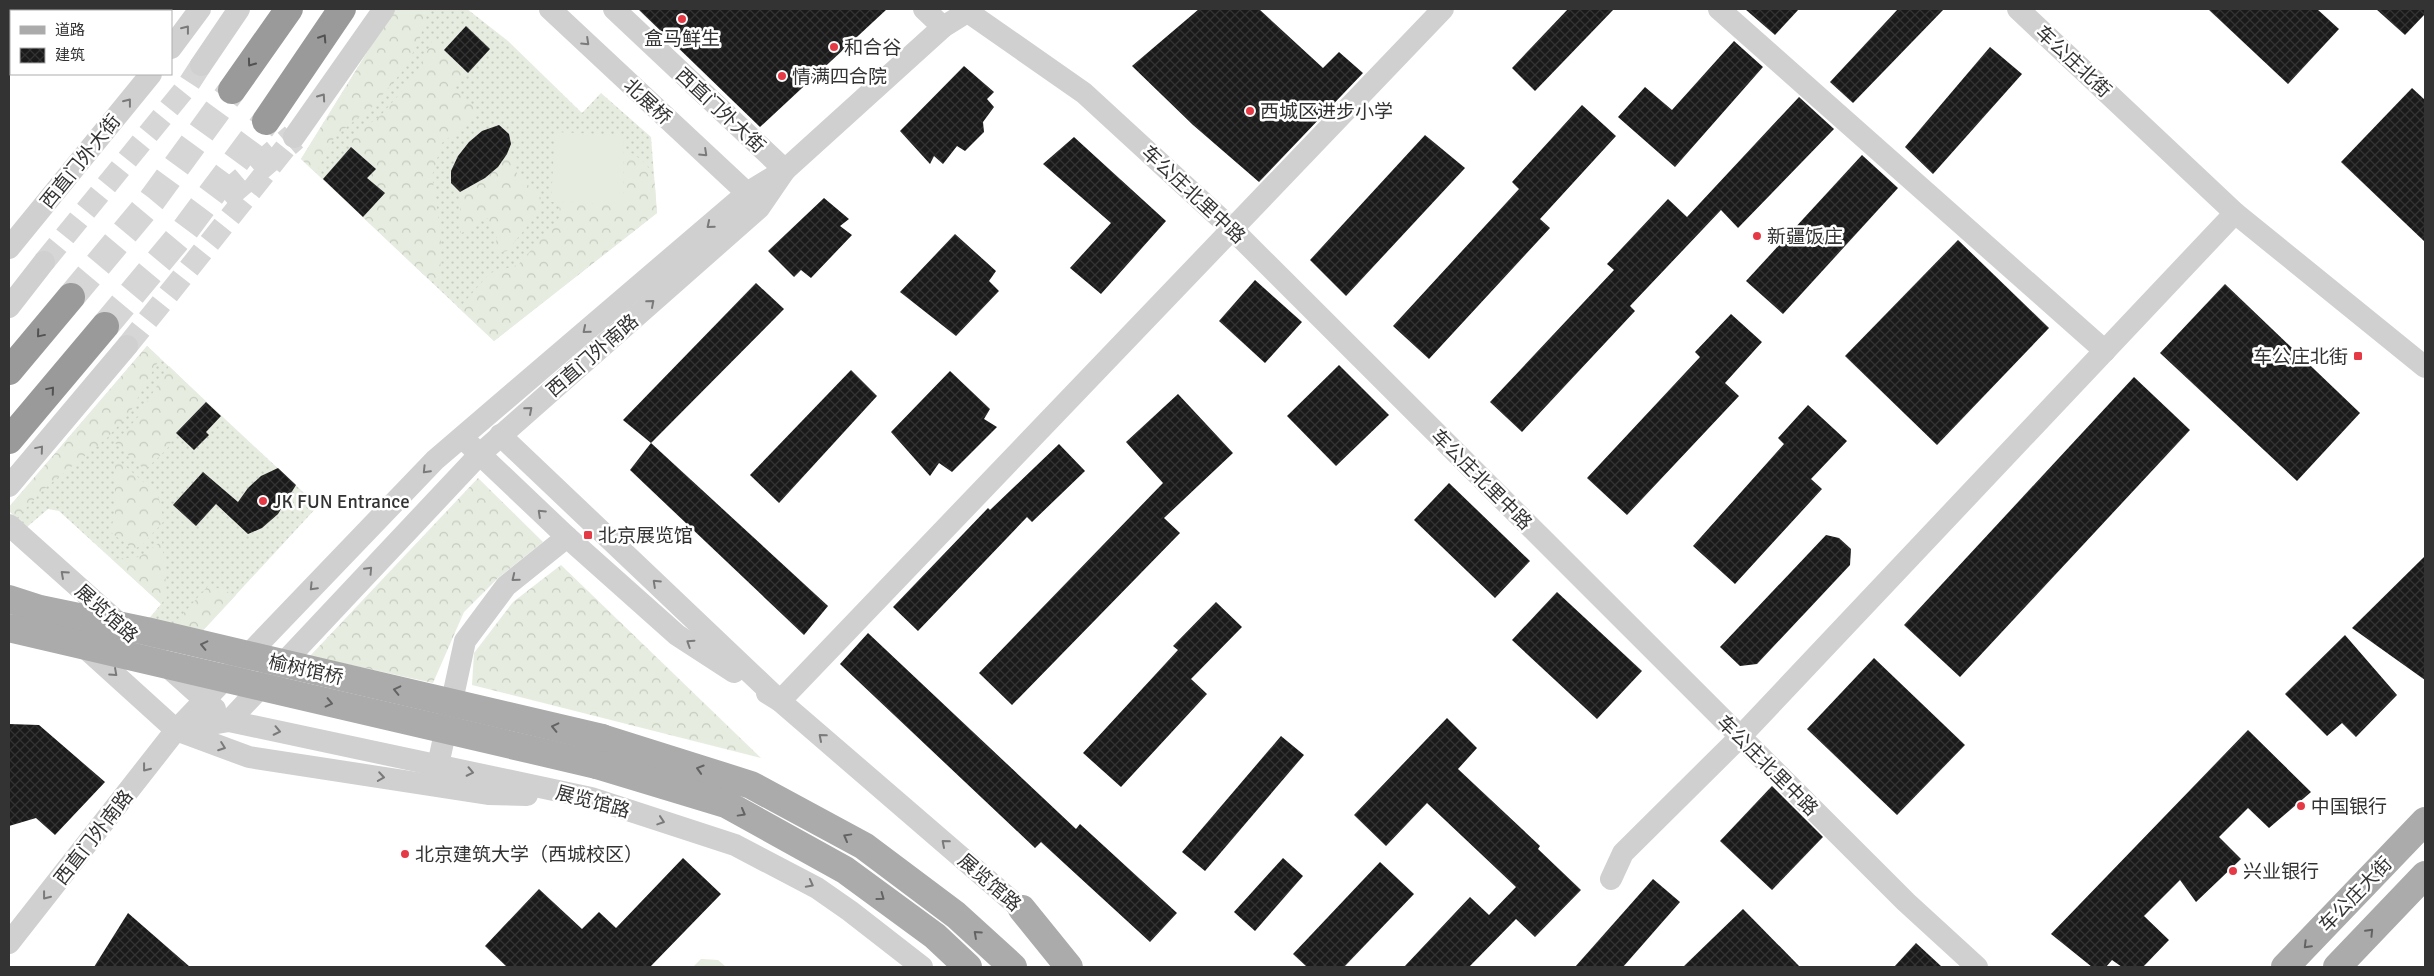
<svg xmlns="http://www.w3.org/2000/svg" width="2434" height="976" viewBox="0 0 2434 976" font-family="Signika,'Noto Sans SC',sans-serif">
	<defs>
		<pattern id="grass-dots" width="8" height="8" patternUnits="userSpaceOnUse" patternTransform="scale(1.25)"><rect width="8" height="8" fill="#e6ecdf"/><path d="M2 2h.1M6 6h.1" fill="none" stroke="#c6cbc0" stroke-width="1.8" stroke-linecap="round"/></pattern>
		<pattern id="forest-crowns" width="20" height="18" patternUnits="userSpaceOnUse" patternTransform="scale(1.25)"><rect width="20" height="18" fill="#e6ecdf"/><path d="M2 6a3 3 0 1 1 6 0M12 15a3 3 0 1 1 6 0" fill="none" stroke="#c6cbc0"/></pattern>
		<pattern id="building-cross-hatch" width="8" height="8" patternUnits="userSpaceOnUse" patternTransform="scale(1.25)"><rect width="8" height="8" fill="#1a1a1a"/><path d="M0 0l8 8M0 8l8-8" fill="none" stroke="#333"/></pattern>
	</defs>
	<rect width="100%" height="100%" fill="#fff"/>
	<g fill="url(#grass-dots)">
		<path d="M394,9H467L508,41L582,113L601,93L651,137L657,213L494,341L301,159Z"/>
		<path d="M147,346L318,506L182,653L147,621L161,604L59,511L48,509L27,527L9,511V507Z"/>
	</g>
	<g fill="url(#forest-crowns)">
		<path d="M394,9H428L419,42L402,72L371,108L335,136L316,173L301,159Z"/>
		<path d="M433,39L468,73L454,87L480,113L442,143L432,176L441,235L440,283L424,275L363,217L385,193L367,178L375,169L345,142L380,116L414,78Z"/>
		<path d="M624,148C659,170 654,175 657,213L494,341L459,308L490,273L518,265L559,218L560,202L623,205Z"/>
		<path d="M507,154L514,155L517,174L541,198V210L507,251L495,254L497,232L487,218L460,234V192C479,184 495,171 507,154Z"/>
		<path d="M147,346L160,358L129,414L107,438L44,489L17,518L9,511V507Z"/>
		<path d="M169,366L206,402L176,433L167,449L145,470L115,443L138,417Z"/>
		<path d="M115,457L158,495L164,521L141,546L133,549L109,531L115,517Z"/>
		<path d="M478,478L543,542L498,578L464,612L433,683L310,656Z"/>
		<path d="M162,541L167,597L161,604L112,559L139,557Z"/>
		<path d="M561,565L761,758L472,685L474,653L513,602Z"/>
		<path d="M209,585L236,595L182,653L163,636Z"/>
	</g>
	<g fill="#e6ecdf">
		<path d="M555,132L624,135L623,205L551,202Z"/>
		<path d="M701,959L718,960L726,967H693Z"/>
	</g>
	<g fill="url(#building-cross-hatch)">
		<path d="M638,9H887L760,127Z"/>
		<path d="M1199,9H1259L1323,68L1339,52L1363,73L1259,182L1193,125L1132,66Z"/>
		<path d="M1568,9H1614L1535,91L1512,68Z"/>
		<path d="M1745,9H1799L1775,35Z"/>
		<path d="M1898,9H1944L1853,103L1830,82Z"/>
		<path d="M2208,9H2317L2339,29L2288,84Z"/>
		<path d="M2376,9H2425V14L2405,35Z"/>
		<path d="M466,26L490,49L468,73L444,50Z"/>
		<path d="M1734,41L1763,67L1675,167L1618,117L1645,87L1672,110Z"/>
		<path d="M1990,47L2022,74L1933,174L1905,147Z"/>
		<path d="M964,66L994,92L987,99L994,107L983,122L984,132L965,151L957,146L943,164L934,156L930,164L900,131Z"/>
		<path d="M2412,88L2425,100V242L2341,162Z"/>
		<path d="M1799,97L1834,129L1738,228L1721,210L1630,306L1635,311L1522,432L1490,402L1614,270L1607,264L1668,199L1687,217Z"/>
		<path d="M1582,105L1616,136L1540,219L1550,228L1429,359L1393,326L1519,189L1512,182Z"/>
		<path d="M499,125L509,134L511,144L507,154L498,167L485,178L460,192L451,183V171L458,156L469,142L482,131Z"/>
		<path d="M1425,135L1465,168L1346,296L1310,260Z"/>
		<path d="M1074,137L1166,221L1101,294L1070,268L1111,223L1043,164Z"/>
		<path d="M351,147L376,169L367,178L385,193L363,217L323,179Z"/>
		<path d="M1862,155L1898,188L1783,314L1746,281Z"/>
		<path d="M824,198L849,219L840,226L852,235L811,278L801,270L794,277L768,251Z"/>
		<path d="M955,234L996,271L989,281L999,291L956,336L900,292Z"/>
		<path d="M1958,240L2049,328L1937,445L1845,356Z"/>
		<path d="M1255,280L1302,322L1265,363L1219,321Z"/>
		<path d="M756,283L784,309L651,443L623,420Z"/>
		<path d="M2225,284L2360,413L2297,481L2160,353Z"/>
		<path d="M1731,314L1762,342L1725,383L1739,396L1627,515L1587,478L1700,357L1695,352Z"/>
		<path d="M1339,365L1389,415L1336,466L1287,416Z"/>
		<path d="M851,370L877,396L779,503L750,475Z"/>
		<path d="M950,371L990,409L984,419L997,427L952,472L939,463L930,476L891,432Z"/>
		<path d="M2134,377L2190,430L1960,677L1904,625Z"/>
		<path d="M1178,394L1233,453L1164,518L1180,533L1012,705L979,673L1163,483L1126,442Z"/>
		<path d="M206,402L221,416L206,432L209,435L194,450L176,433Z"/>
		<path d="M1808,405L1847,441L1811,479L1822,489L1735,584L1693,546L1784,444L1778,438Z"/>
		<path d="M651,443L828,606L804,635L630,470Z"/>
		<path d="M1059,444L1085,471L1032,522L1027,517L918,631L893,607L988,508L990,510Z"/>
		<path d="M278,468L296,485L278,514L262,528L248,534L216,504L196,526L173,505L203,472L238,502L248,488L261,476Z"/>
		<path d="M1449,483L1530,561L1495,598L1414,520Z"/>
		<path d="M1826,535L1839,538L1851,549L1850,565L1757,664L1740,666L1720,647Z"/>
		<path d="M2425,556V680L2352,628Z"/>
		<path d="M1557,592L1642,671L1597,719L1512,640Z"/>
		<path d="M1216,602L1242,627L1191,679L1207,694L1121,787L1083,753L1178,650L1173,646Z"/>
		<path d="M868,633L1076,829L1080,824L1177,913L1150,942L1041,842L1035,848L840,664Z"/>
		<path d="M2345,635L2397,695L2356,737L2342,723L2327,736L2285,694Z"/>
		<path d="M1874,658L1965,745L1897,815L1807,729Z"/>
		<path d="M1447,718L1477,748L1458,769L1540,846L1538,849L1581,890L1535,937L1516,919L1469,967H1404L1470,897L1489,915L1516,887L1427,803L1386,846L1354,815Z"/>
		<path d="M9,724L39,725L105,782L55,835L36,818L9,826Z"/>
		<path d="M2248,730L2311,792L2269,828L2248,808L2219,837L2241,859L2196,902L2180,880L2144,916L2169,940L2143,967H2122L2112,960L2106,967H2092L2051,934Z"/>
		<path d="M1281,736L1304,755L1205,871L1182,852Z"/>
		<path d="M1772,786L1823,837L1772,890L1720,841Z"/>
		<path d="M683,858L721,894L650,967H507L485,946L539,889L582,929L599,912L616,928Z"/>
		<path d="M1283,858L1303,876L1255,931L1234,912Z"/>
		<path d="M1380,862L1414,894L1344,967H1307L1293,954Z"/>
		<path d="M1653,879L1680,902L1623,967H1575Z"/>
		<path d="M1743,909L1800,967H1683Z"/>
		<path d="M128,913L190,967H94Z"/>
		<path d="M1916,943L1942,967H1894Z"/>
	</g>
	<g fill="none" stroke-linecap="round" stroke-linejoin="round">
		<g stroke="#d6d6d6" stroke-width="22" stroke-dasharray="22 11" stroke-linecap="butt">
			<path d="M44,262L188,85L201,65"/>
			<path d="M127,346L294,137"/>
		</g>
		<g stroke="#d6d6d6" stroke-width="28" stroke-dasharray="28 14" stroke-linecap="butt">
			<path d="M223,198L294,137"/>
			<path d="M71,297L152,200L232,90"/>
			<path d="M105,326L185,230L266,121"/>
		</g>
		<g stroke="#d0d0d0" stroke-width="22">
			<path d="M550,9L747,193L756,205"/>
			<path d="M614,9L785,170"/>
			<path d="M924,9L943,27"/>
			<path d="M1719,9L2105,351"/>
			<path d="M2018,9L2235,213L2425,367"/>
			<path d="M968,12L1084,93L1232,229L1906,902L1977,967"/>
			<path d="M171,48L200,9"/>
			<path d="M201,65L239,9"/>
			<path d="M294,137L384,9"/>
			<path d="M9,248L151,74"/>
			<path d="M9,307L44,262"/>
			<path d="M500,435L780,701L1443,9"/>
			<path d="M469,444L567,537L677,635L734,672"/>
			<path d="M9,486L127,346"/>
			<path d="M9,525L215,709"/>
			<path d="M80,643L176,730L249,757L488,794L527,795"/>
			<path d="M767,693L780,701L1034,920"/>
			<path d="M229,721L480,454L759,208L785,170L943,27L972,9"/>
			<path d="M176,730L229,721L591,798L735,845L817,888L850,911L922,967"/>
			<path d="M438,765L465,641L506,586L567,537"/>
			<path d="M1611,879L1623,853L1740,737L2235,213"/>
			<path d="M9,943L176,730L435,460L747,193L785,170"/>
		</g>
		<g stroke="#ababab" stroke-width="28">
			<path d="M602,738L751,785L864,846L956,915L1013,967"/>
			<path d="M597,765L726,804L845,870L935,936L968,967"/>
			<path d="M1022,909L1069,967"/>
			<path d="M2285,967L2425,821"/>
			<path d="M2337,967L2425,875"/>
		</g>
		<g stroke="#9a9a9a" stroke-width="28">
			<path d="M232,90L289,9"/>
			<path d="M266,121L342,9"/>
			<path d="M9,371L71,297"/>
			<path d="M9,440L105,326"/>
		</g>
		<g stroke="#ababab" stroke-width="28">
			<path d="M9,599L40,609L146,631L602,738"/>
			<path d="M9,628L597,765"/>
		</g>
	</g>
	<defs><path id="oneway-chevron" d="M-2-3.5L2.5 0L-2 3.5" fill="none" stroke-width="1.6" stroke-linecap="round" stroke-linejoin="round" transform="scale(1.25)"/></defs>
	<g stroke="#7a7a7a">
		<use href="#oneway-chevron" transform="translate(186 29) rotate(-52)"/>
		<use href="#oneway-chevron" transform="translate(586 42) rotate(43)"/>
		<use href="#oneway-chevron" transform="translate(322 97) rotate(-55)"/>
		<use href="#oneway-chevron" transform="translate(128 102) rotate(-52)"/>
		<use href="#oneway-chevron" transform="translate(704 153) rotate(43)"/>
		<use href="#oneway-chevron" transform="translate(710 225) rotate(140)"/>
		<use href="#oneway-chevron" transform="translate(651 303) rotate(-41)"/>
		<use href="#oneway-chevron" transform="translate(586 330) rotate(140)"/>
		<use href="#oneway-chevron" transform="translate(529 410) rotate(-41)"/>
		<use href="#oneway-chevron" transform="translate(40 449) rotate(-50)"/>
		<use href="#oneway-chevron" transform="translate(426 470) rotate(134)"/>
		<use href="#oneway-chevron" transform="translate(541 513) rotate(-137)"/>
		<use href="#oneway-chevron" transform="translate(369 570) rotate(-47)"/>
		<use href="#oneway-chevron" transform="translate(64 574) rotate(-138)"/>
		<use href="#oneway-chevron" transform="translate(515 578) rotate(141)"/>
		<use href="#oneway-chevron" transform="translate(656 583) rotate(-137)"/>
		<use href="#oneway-chevron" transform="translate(313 587) rotate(134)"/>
		<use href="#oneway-chevron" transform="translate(690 643) rotate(-147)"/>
		<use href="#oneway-chevron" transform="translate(114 673) rotate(42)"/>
		<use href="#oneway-chevron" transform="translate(277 731) rotate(12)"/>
		<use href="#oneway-chevron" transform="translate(822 737) rotate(-139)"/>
		<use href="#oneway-chevron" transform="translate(222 747) rotate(20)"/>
		<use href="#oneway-chevron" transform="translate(146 768) rotate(128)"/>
		<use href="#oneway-chevron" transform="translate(470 772) rotate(12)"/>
		<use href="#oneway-chevron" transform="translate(381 777) rotate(9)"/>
		<use href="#oneway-chevron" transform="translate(661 821) rotate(18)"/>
		<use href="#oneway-chevron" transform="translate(945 843) rotate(-139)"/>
		<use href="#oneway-chevron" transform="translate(810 884) rotate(28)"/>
		<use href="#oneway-chevron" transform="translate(46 896) rotate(128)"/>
	</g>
	<g stroke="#525252">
		<use href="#oneway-chevron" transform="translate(323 38) rotate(-57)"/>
		<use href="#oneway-chevron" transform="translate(251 63) rotate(126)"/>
		<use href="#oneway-chevron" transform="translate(40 334) rotate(130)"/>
		<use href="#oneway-chevron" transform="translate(51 390) rotate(-50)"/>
	</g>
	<g stroke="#636363">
		<use href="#oneway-chevron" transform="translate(204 645) rotate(-167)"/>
		<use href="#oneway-chevron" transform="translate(397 690) rotate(-167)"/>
		<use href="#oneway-chevron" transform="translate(329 703) rotate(13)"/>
		<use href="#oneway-chevron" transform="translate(555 727) rotate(-167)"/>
		<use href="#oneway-chevron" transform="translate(700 769) rotate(-163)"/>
		<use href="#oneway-chevron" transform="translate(742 813) rotate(29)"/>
		<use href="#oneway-chevron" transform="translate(847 837) rotate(-151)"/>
		<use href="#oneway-chevron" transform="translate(881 897) rotate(36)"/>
		<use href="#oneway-chevron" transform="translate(2370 932) rotate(-46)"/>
		<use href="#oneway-chevron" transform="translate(977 934) rotate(-138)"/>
		<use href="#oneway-chevron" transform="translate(2307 945) rotate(135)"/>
	</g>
	<g fill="#e63946" stroke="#fff" stroke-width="2">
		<circle cx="682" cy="19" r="5"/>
		<circle cx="834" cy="47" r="5"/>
		<circle cx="782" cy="76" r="5"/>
		<circle cx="1250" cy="111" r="5"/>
		<circle cx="1757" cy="236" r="5"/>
		<rect x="2353" y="351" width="10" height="10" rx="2.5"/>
		<circle cx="263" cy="501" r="5"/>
		<rect x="583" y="530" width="10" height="10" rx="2.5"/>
		<circle cx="2301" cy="806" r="5"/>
		<circle cx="405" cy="854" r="5"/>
		<circle cx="2233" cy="871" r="5"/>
	</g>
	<g text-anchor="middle" stroke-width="5" stroke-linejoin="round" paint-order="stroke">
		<g font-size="19" fill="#333" stroke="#fff" text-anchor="start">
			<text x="682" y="45" text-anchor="middle">盒马鲜生</text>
			<text x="844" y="54">和合谷</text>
			<text x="792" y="83">情满四合院</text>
			<text x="1260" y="118">西城区进步小学</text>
			<text x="1767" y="243">新疆饭庄</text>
			<text x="2348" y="363" text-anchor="end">车公庄北街</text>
			<text x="273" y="508">JK FUN Entrance</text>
			<text x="598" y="542">北京展览馆</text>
			<text x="2311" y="813">中国银行</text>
			<text x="415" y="861">北京建筑大学（西城校区）</text>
			<text x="2243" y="878">兴业银行</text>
		</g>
		<g font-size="19" fill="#333" stroke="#fff">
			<text transform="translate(2074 61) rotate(43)" y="7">车公庄北街</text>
			<text transform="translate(648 101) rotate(43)" y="7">北展桥</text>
			<text transform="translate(721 110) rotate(43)" y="7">西直门外大街</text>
			<text transform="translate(80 161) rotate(-51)" y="7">西直门外大街</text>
			<text transform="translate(1194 194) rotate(43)" y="7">车公庄北里中路</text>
			<text transform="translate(592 355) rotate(-41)" y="7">西直门外南路</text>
			<text transform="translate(1482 479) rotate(45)" y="7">车公庄北里中路</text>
			<text transform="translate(107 613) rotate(42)" y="7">展览馆路</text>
			<text transform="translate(306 669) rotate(13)" y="7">榆树馆桥</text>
			<text transform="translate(1768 765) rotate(45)" y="7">车公庄北里中路</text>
			<text transform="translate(593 801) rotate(15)" y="7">展览馆路</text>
			<text transform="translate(93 837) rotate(-52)" y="7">西直门外南路</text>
			<text transform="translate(990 882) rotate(41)" y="7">展览馆路</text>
			<text transform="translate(2355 894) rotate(-46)" y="7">车公庄大街</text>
		</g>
	</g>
	<rect width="2434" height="976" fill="none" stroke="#333333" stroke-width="20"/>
	<rect x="10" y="10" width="162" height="65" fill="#ffffff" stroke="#adadad"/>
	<rect x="20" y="26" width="25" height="8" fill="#ababab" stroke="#adadad"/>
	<text x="55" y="35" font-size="15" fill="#333333">道路</text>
	<rect x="20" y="48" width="25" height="15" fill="url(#building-cross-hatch)" stroke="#adadad"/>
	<text x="55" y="60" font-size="15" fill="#333333">建筑</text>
</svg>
